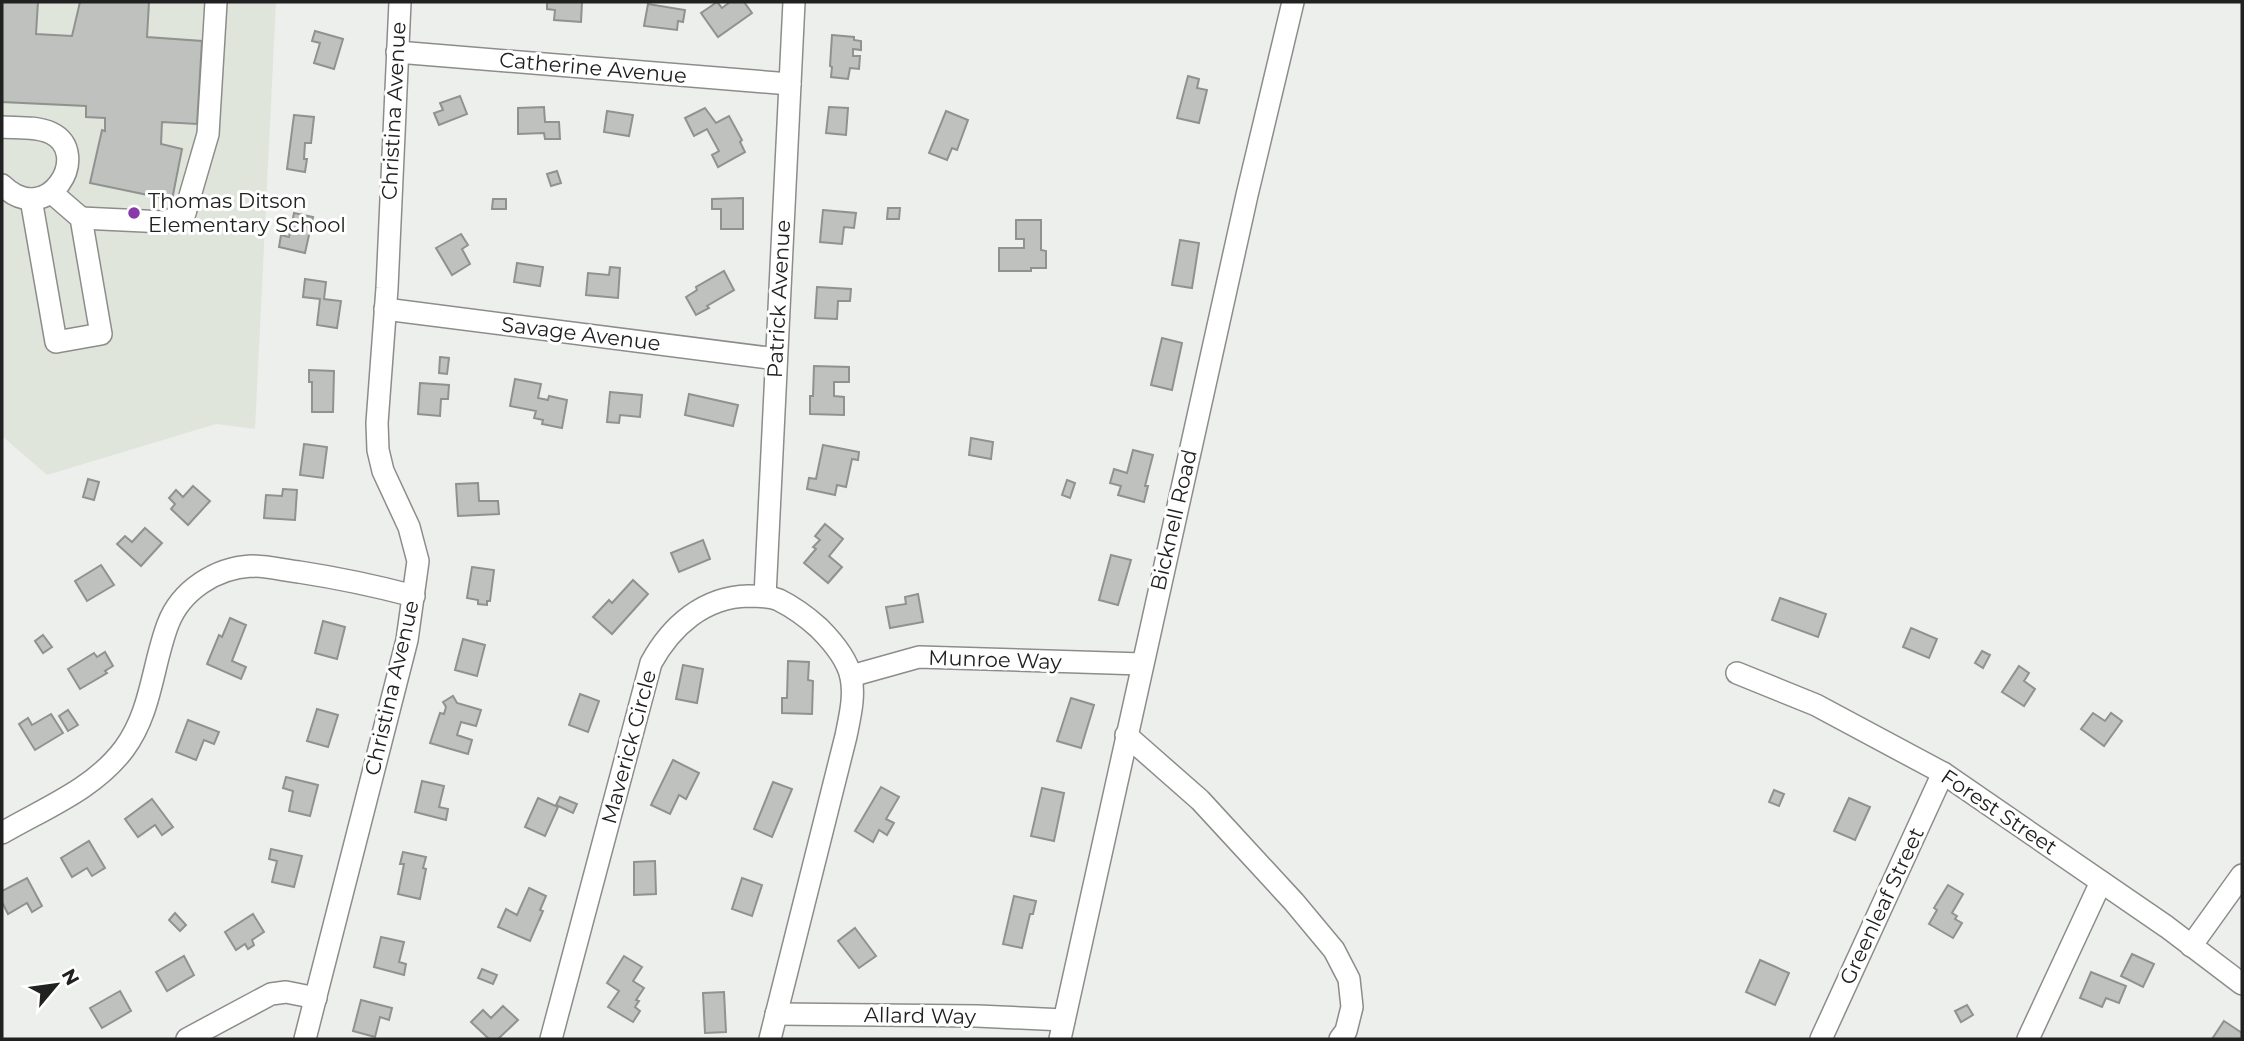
<svg xmlns="http://www.w3.org/2000/svg" width="2244" height="1041" viewBox="0 0 2244 1041" font-family="Montserrat,sans-serif">
	<rect width="100%" height="100%" fill="#edefec"/>
	<path fill="#dfe5db" d="M2,2H276L255,429L216,424L47,475L2,436Z"/>
	<g fill="#bfc1be" stroke="#90928f" stroke-width="2">
		<path d="M2,2H38L36,34L72,36L80,2H149L147,37L202,41L197,124L162,122L161,144L182,149L172,200L90,183L102,130L105,131V118L86,117V106L2,102Z"/>
		<path d="M547,2H582L581,22L554,20L555,10L547,9Z"/>
		<path d="M717,2L722,8L730,2H744L752,13L718,37L701,13Z"/>
		<path d="M648,4L685,10L683,22L678,21L677,30L644,26Z"/>
		<path d="M315,31L343,39L334,69L314,63L320,43L312,41Z"/>
		<path d="M832,35L854,37V40L861,41V50L853,49V56H860L859,69L850,68L848,79L831,77L832,67L830,66Z"/>
		<path d="M1188,76L1199,79L1197,88L1207,90L1199,123L1177,118Z"/>
		<path d="M460,96L467,114L439,125L434,113L443,110L440,103Z"/>
		<path d="M544,107L545,122H559L560,139H545L544,133L518,134V108Z"/>
		<path d="M829,107L848,108L846,135L826,133Z"/>
		<path d="M705,108L716,123L729,116L742,140L740,142L745,152L718,167L712,155L719,151L707,129L694,136L685,118Z"/>
		<path d="M607,111L633,115L629,136L604,132Z"/>
		<path d="M946,111L968,120L957,150L952,148L947,160L929,153Z"/>
		<path d="M294,115L314,117L311,143H305L304,159H307L305,172L287,169Z"/>
		<path d="M557,171L561,183L551,186L547,174Z"/>
		<path d="M743,198V229H721V209H712V199Z"/>
		<path d="M493,199H506V209H492Z"/>
		<path d="M888,208H900L899,219H887Z"/>
		<path d="M823,210L856,213L854,228L844,227L842,244L820,242Z"/>
		<path d="M294,213L313,217L305,253L279,247L281,235L289,237Z"/>
		<path d="M1016,220H1041V250L1046,251V268H1031V271H999V248H1024V239H1016Z"/>
		<path d="M461,234L468,245L462,249L470,264L452,275L436,248Z"/>
		<path d="M1180,240L1199,243L1192,288L1172,285Z"/>
		<path d="M517,263L543,267L540,286L514,282Z"/>
		<path d="M610,267L620,268L618,298L586,295L588,273L609,275Z"/>
		<path d="M724,271L734,290L707,306L709,308L696,315L686,297L697,290L696,287Z"/>
		<path d="M305,279L326,282L324,299L341,301L337,328L317,325L320,299L303,297Z"/>
		<path d="M817,287L851,289L850,301H838L837,319L815,318Z"/>
		<path d="M1162,338L1182,343L1172,390L1151,385Z"/>
		<path d="M440,357L449,358L447,374L439,373Z"/>
		<path d="M814,366L849,367V382H834V396L844,397V415L810,414V396H813Z"/>
		<path d="M309,370L334,371L333,412H312V382H309Z"/>
		<path d="M515,379L541,384L538,398L548,400L549,396L567,400L562,428L542,424L543,420L534,418L536,411L510,406Z"/>
		<path d="M420,383L449,385L448,399H441L440,416L418,414Z"/>
		<path d="M610,392L642,395L640,417L620,415L619,423L607,422Z"/>
		<path d="M689,394L738,405L733,426L685,415Z"/>
		<path d="M971,438L993,442L991,459L969,455Z"/>
		<path d="M304,444L327,447L323,478L300,475Z"/>
		<path d="M823,445L859,452L858,460L852,459L846,487L837,485L835,495L807,489L809,478L816,479Z"/>
		<path d="M1133,450L1153,455L1145,486H1148L1144,502L1118,495L1121,486L1110,483L1114,469L1127,473Z"/>
		<path d="M88,479L99,482L94,500L83,497Z"/>
		<path d="M1067,480L1075,483L1070,498L1062,495Z"/>
		<path d="M478,483L479,501H498L499,514L458,516L456,484Z"/>
		<path d="M193,486L210,501L188,525L171,509L175,504L169,498L176,490L183,497Z"/>
		<path d="M283,489L297,490L295,520L264,518L266,495L282,496Z"/>
		<path d="M825,524L843,539L829,556L842,567L828,583L804,563L816,549L813,547L820,540L815,536Z"/>
		<path d="M145,528L162,543L141,566L117,544L125,536L132,542Z"/>
		<path d="M703,540L710,559L679,572L671,553Z"/>
		<path d="M1111,555L1131,560L1118,605L1099,600Z"/>
		<path d="M101,565L114,585L87,601L75,581Z"/>
		<path d="M472,567L494,570L490,601H487V605L478,604V600L467,598Z"/>
		<path d="M633,580L648,594L612,634L593,617L609,600L612,603Z"/>
		<path d="M918,594L923,622L890,628L886,607L906,604L905,597Z"/>
		<path d="M1780,598L1826,614L1818,637L1772,620Z"/>
		<path d="M230,618L246,625L232,661L246,667L241,679L207,664L219,635L222,637Z"/>
		<path d="M323,621L345,627L337,659L315,653Z"/>
		<path d="M1911,628L1937,639L1929,658L1903,647Z"/>
		<path d="M43,635L52,647L43,653L35,641Z"/>
		<path d="M463,639L485,645L477,676L455,670Z"/>
		<path d="M1982,651L1990,655L1983,668L1975,663Z"/>
		<path d="M105,652L113,666L105,671L107,673L80,689L68,669L94,653L97,657Z"/>
		<path d="M788,661L809,662L808,680L813,681L812,714L782,713V698H787Z"/>
		<path d="M683,665L703,669L697,703L676,699Z"/>
		<path d="M2019,666L2029,673L2024,681L2035,689L2024,706L2002,692Z"/>
		<path d="M580,694L599,701L588,732L569,725Z"/>
		<path d="M453,696L457,703L481,710L476,726L461,722L457,735L472,740L468,754L430,743L440,713L444,714L446,707L443,702Z"/>
		<path d="M1071,698L1094,705L1081,748L1057,741Z"/>
		<path d="M317,709L338,715L328,747L307,741Z"/>
		<path d="M68,710L78,725L68,731L59,716Z"/>
		<path d="M2093,713L2105,721L2111,713L2122,721L2104,746L2081,729Z"/>
		<path d="M51,714L63,733L35,750L19,724L28,718L32,725Z"/>
		<path d="M188,720L219,732L214,744L204,740L196,760L176,752Z"/>
		<path d="M673,760L699,773L686,799L679,795L670,814L651,805Z"/>
		<path d="M286,777L318,785L310,816L289,811L293,791L283,788Z"/>
		<path d="M422,781L444,786L439,807L448,809L446,820L415,812Z"/>
		<path d="M773,782L792,789L772,837L754,829Z"/>
		<path d="M881,787L899,797L886,819L894,823L887,835L879,830L873,842L855,831Z"/>
		<path d="M1042,788L1064,793L1054,841L1031,836Z"/>
		<path d="M1774,790L1784,794L1779,806L1769,802Z"/>
		<path d="M560,797L577,804L573,813L556,805Z"/>
		<path d="M538,798L558,807L545,836L525,827Z"/>
		<path d="M1849,798L1870,807L1855,840L1834,831Z"/>
		<path d="M152,799L173,827L162,835L155,825L138,837L125,819Z"/>
		<path d="M89,841L105,868L92,876L87,868L72,877L61,858Z"/>
		<path d="M271,849L302,856L294,887L272,882L277,861L269,859Z"/>
		<path d="M403,852L426,857L423,868L426,869L420,899L398,894L404,864H400Z"/>
		<path d="M655,861L656,894L634,895V862Z"/>
		<path d="M27,878L42,906L32,912L27,903L8,914L2,902V891Z"/>
		<path d="M742,878L762,885L752,916L732,909Z"/>
		<path d="M1948,885L1963,894L1952,913L1957,916L1955,919L1962,923L1953,938L1929,924L1937,910L1934,908Z"/>
		<path d="M529,888L546,896L540,910L543,911L530,941L498,927L506,909L517,915Z"/>
		<path d="M1014,896L1036,901L1033,914H1030L1022,948L1003,944Z"/>
		<path d="M175,913L186,925L180,931L169,920Z"/>
		<path d="M253,914L264,932L252,940L254,945L248,949L245,944L236,950L225,932Z"/>
		<path d="M855,928L876,956L859,968L838,941Z"/>
		<path d="M381,937L404,942L399,962L406,964L404,975L374,967Z"/>
		<path d="M2132,954L2154,964L2143,987L2121,976Z"/>
		<path d="M184,956L194,975L167,991L156,972Z"/>
		<path d="M624,956L642,967L633,981L644,988L636,1000L639,1001L635,1007L640,1011L633,1022L608,1007L619,991L607,983Z"/>
		<path d="M1760,960L1789,973L1775,1005L1746,992Z"/>
		<path d="M482,969L497,975L493,984L478,978Z"/>
		<path d="M2091,972L2126,986L2119,1003L2106,998L2102,1007L2080,998Z"/>
		<path d="M120,991L131,1011L102,1028L90,1008Z"/>
		<path d="M724,992L726,1032L705,1033L703,993Z"/>
		<path d="M361,1000L392,1008L389,1020L380,1017L375,1037L353,1031Z"/>
		<path d="M1967,1005L1973,1015L1961,1022L1955,1011Z"/>
		<path d="M503,1006L518,1020L498,1039H489L471,1022L483,1010L491,1018Z"/>
		<path d="M2224,1021L2242,1033V1039H2212Z"/>
	</g>
	<g fill="none" stroke-linecap="round" stroke-linejoin="round">
		<defs>
			<g id="minor">
				<path d="M397,52L790,84"/>
				<path d="M2,127C17,128 37,126 51,133C93,153 48,230 2,185"/>
				<path d="M31,199L56,342L101,334L81,218L52,193"/>
				<path d="M81,218L165,222L185,213L208,134L216,2"/>
				<path d="M385,309L776,359"/>
				<path d="M765,596L794,2"/>
				<path d="M1737,673L1816,705L1943,773L2167,927L2242,984"/>
				<path d="M851,676L919,657L1142,664"/>
				<path d="M1126,735L1200,800L1294,902L1334,950L1349,979L1352,1007L1346,1031L1340,1039"/>
				<path d="M2,833C45,808 94,789 124,749C152,711 152,666 168,624C181,590 216,568 251,566C267,566 283,570 299,572C338,578 376,586 414,596"/>
				<path d="M2191,946L2242,875"/>
				<path d="M776,1014L977,1016L1064,1020"/>
				<path d="M187,1039L271,994L286,992L316,998"/>
				<path d="M305,1039L407,640L418,561L409,527L383,471L378,450L377,423L387,288L400,2"/>
				<path d="M551,1039L651,663C671,626 704,597 748,596C759,596 769,596 779,600C793,607 808,618 819,628C832,641 847,658 851,677C855,696 850,716 846,736L770,1039"/>
				<path d="M1060,1039L1247,195L1293,2"/>
				<path d="M1821,1039L1943,773"/>
				<path d="M2028,1039L2101,882"/>
			</g>
		</defs>
		<use href="#minor" stroke="#8c8d8b" stroke-width="24"/>
		<use href="#minor" stroke="#fff" stroke-width="21"/>
	</g>
	<circle fill="#8838a8" stroke="#fff" stroke-width="2.5" cx="134" cy="213" r="7"/>
	<g text-anchor="middle" stroke-width="6" stroke-linejoin="round" paint-order="stroke">
		<g font-size="21" fill="#202120" stroke="#fff">
			<text transform="translate(593 68) rotate(5)" y="7">Catherine Avenue</text>
			<text transform="translate(394 111) rotate(-87)" y="7">Christina Avenue</text>
			<text transform="translate(779 299) rotate(-87)" y="7">Patrick Avenue</text>
			<text transform="translate(581 334) rotate(7)" y="7">Savage Avenue</text>
			<text transform="translate(1174 520) rotate(-77)" y="7">Bicknell Road</text>
			<text transform="translate(995 660) rotate(2)" y="7">Munroe Way</text>
			<text transform="translate(392 688) rotate(-77)" y="7">Christina Avenue</text>
			<text transform="translate(629 747) rotate(-75)" y="7">Maverick Circle</text>
			<text transform="translate(1999 812) rotate(34)" y="7">Forest Street</text>
			<text transform="translate(1882 906) rotate(-65)" y="7">Greenleaf Street</text>
			<text transform="translate(920 1016) rotate(1)" y="7">Allard Way</text>
		</g>
		<g font-size="21" fill="#202120" stroke="#fff" text-anchor="start">
			<text x="148" y="208">Thomas Ditson<tspan x="148" dy="24">Elementary School</tspan></text>
		</g>
	</g>
	<rect width="2244" height="1041" fill="none" stroke="#202120" stroke-width="7"/>
	<g transform="translate(56 985) rotate(61)" stroke="#ffffff" stroke-width="5" paint-order="stroke">
	<path d="M0-5L12 26L0 18L-12 26Z" fill="#202120"/>
	<text y="-10" font-size="19" font-weight="bold" text-anchor="middle" fill="#202120">N</text>
	</g>
</svg>
